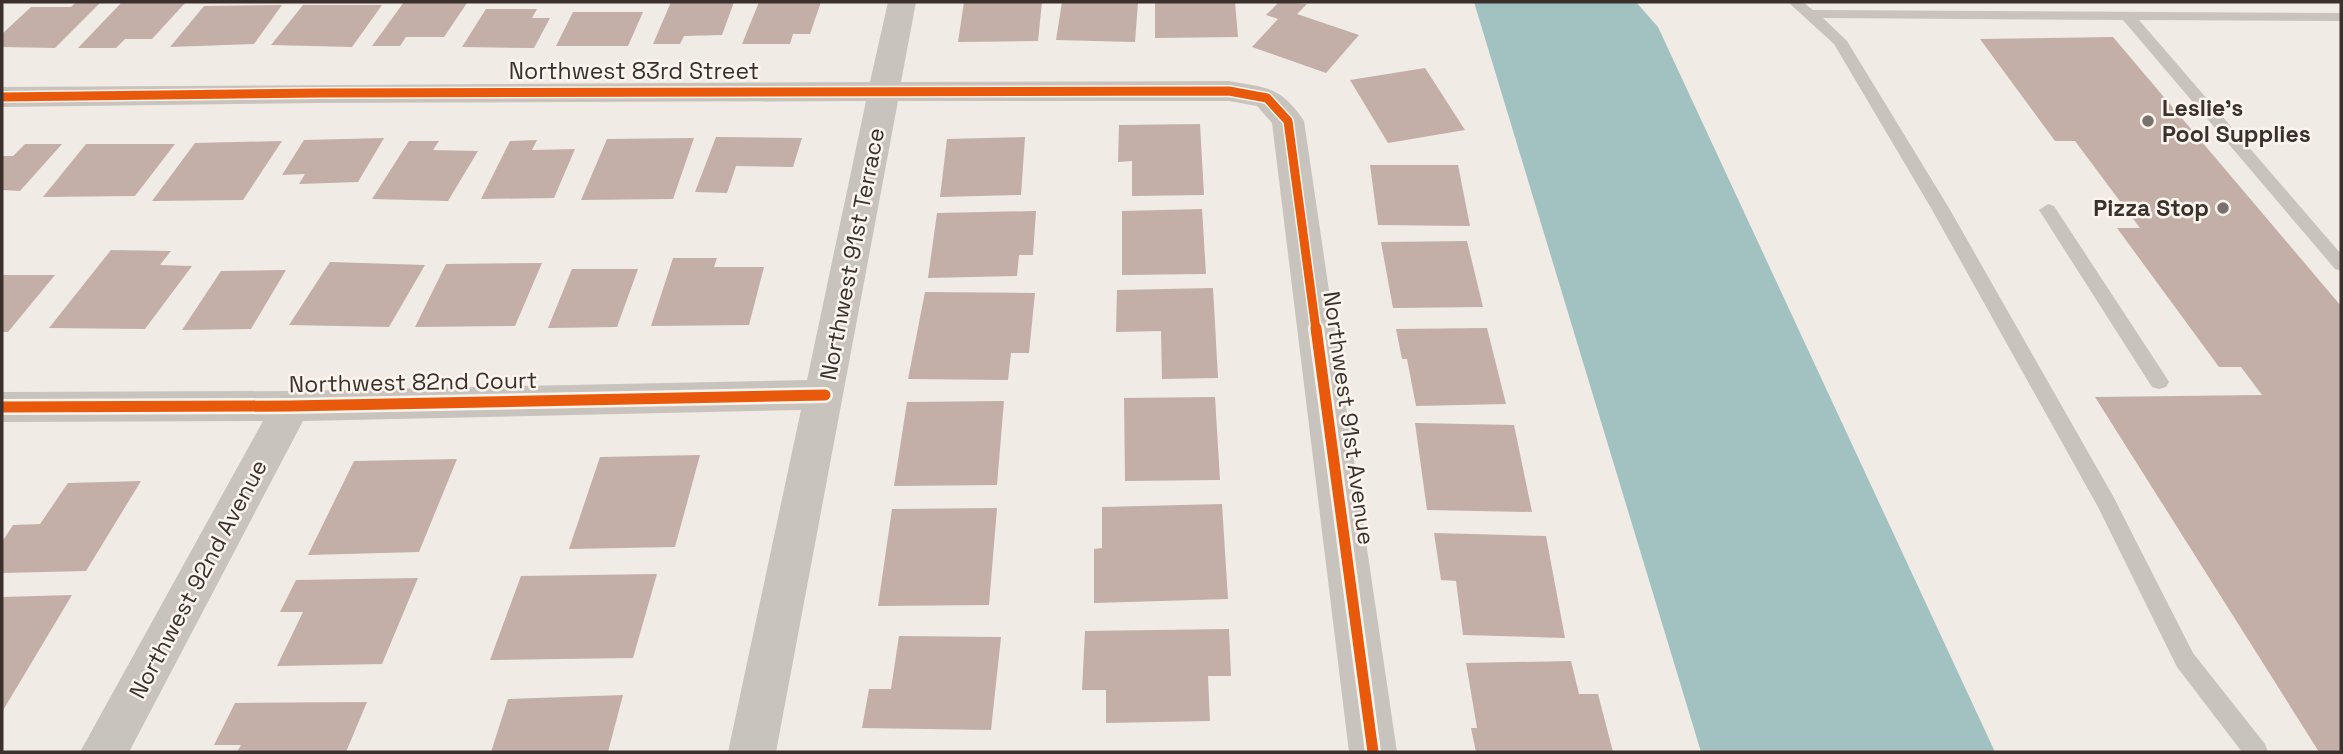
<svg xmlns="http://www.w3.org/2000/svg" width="2343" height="754" viewBox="0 0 2343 754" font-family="'Space Grotesk',sans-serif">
	<rect width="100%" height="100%" fill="#f0ebe5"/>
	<path fill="#a1c2c1" d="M1474,2H1636L1658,27L1995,752H1701Z"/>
	<g fill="#c3afa7">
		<path d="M76,2L100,3L55,48L2,47V34L31,7H71Z"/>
		<path d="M122,2H186L152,39H125L116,48H78Z"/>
		<path d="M404,2L467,3L444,37H406L400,46H372Z"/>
		<path d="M671,2H734L722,35L684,36L680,44H653Z"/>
		<path d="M759,2H821L810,34H793L790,44H742Z"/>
		<path d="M964,2H1042L1038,41L958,42Z"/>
		<path d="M1062,2H1138L1135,42L1056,40Z"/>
		<path d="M1155,2H1235L1238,37L1155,38Z"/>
		<path d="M1279,2L1307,4L1297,14L1359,35L1326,73L1252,47L1278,19L1266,15Z"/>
		<path d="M282,5L254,44L170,47L204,6Z"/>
		<path d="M303,5H382L352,47L271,45Z"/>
		<path d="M486,9H537L532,18H550L534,48L462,47Z"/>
		<path d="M573,12H643L628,46H556Z"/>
		<path d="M2113,37L2341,306V752H2319L2095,397L2262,395L2241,367H2219L2117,228H2140L2075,141H2055L1980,39Z"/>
		<path d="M1425,68L1465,130L1388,143L1350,80Z"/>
		<path d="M1200,124L1204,195L1132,196V161L1118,162L1119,125Z"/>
		<path d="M716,137L802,138L793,167L736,166L727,193L695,192Z"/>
		<path d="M1025,137L1021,195L940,197L947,139Z"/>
		<path d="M384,138L358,182L299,184L305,174L282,175L304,140Z"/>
		<path d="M694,138L673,199L581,200L607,139Z"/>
		<path d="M537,140L532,150L575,149L554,198L481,199L510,141Z"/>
		<path d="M282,141L243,200L152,201L195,143Z"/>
		<path d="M409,141H439L433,150L478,151L448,201L372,199Z"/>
		<path d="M25,144H62L20,191L2,190V156H13Z"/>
		<path d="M86,144H175L135,196L43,197Z"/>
		<path d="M1370,165H1458L1470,226L1378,225Z"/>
		<path d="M1202,209L1206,274L1122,275V211Z"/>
		<path d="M1036,211L1033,255H1019L1017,276L928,278L937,213Z"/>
		<path d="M1467,241L1483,307L1393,308L1381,242Z"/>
		<path d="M111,250L171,251L160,265L192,266L145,329L49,328Z"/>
		<path d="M673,258H717L714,267H764L749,325L651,326Z"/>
		<path d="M330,262L425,265L389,327L289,325Z"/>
		<path d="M542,263L515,326L415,327L446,264Z"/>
		<path d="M572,269H638L617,327L548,328Z"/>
		<path d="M286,270L251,329L182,330L221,271Z"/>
		<path d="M2,275H55L8,332H2Z"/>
		<path d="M1213,288L1218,378L1162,379L1161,331L1116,332L1117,290Z"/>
		<path d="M925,292L1035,293L1029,353H1011L1008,380L908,379Z"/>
		<path d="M1487,328L1506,404L1416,406L1407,359H1402L1396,329Z"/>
		<path d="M1215,397L1220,480L1125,481L1124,398Z"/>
		<path d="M1004,401L997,485L894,486L907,402Z"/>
		<path d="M1415,423L1514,425L1532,512L1427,510Z"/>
		<path d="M700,455L675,547L569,549L600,457Z"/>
		<path d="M457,459L419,552L308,555L354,461Z"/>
		<path d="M141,481L86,571L2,573V542L13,525L40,524L68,483Z"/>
		<path d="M1222,504L1228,599L1094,603V549L1102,548V507Z"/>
		<path d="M997,508L989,605L878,606L892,509Z"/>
		<path d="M1434,533L1546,536L1565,638L1463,635L1456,581L1441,580Z"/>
		<path d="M657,574L633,658L490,660L521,576Z"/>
		<path d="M418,578L382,664L277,666L303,612H280L296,580Z"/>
		<path d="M72,595L2,712V597Z"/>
		<path d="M1229,629L1231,676H1208L1210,721L1106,723V690H1082L1085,631Z"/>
		<path d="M899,636L1001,637L991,730L862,728L869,689H891Z"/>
		<path d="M1571,661L1579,694H1598L1613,752H1476L1471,728H1477L1466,663Z"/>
		<path d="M623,695L608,752H491L508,699Z"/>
		<path d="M367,702L346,752H237L241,745H214L235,703Z"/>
	</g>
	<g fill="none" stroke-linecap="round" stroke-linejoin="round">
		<g fill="#c9c3be" fill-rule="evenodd">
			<path d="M1788,2H1803L1813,10L2341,13V21L2139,20L2341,254V271L2335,269L2123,20L1823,18L1847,41L1949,208L2113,496L2193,653L2265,744L2268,752H2242L2177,667L2098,507L1931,208L1834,44Z"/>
			<path d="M2048,204L2054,206L2166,377L2169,382L2166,387L2159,389L2152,387L2039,210Z"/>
		</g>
		<path fill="#c9c3be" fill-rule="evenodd" d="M888,2H916L901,82L1229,81C1267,88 1281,86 1304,121L1397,752H1349L1272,123L1257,106L1229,101H898L776,752H728L801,410L303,421L129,752H80L263,421L2,422V392L291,391L807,380L866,101L320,103L2,107V87L870,82Z"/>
		<defs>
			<path id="cycleway-far1" d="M2,97L320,93L1229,91L1267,98L1288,121L1316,330"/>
			<g id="cycleway">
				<path d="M1316,328L1373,752"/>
				<path d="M2,407L291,406L825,395"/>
			</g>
		</defs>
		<use href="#cycleway-far1" stroke="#fbf5ee" stroke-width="12"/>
		<use href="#cycleway" stroke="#fbf5ee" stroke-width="16"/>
		<use href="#cycleway-far1" stroke="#e8590c" stroke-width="9"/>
		<use href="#cycleway" stroke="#e8590c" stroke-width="11"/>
	</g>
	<g fill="#7a716c" stroke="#fbf5ee" stroke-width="2.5">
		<circle cx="2148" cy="121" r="7"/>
		<circle cx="2223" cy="208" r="7"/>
	</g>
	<g text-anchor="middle" stroke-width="5" stroke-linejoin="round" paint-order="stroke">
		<g font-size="23" fill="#3b302b" stroke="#fbf5ee">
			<text x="634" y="79">Northwest 83rd Street</text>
			<text transform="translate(852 254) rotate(-79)" y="8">Northwest 91st Terrace</text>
			<text transform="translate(413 382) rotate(-1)" y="8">Northwest 82nd Court</text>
			<text transform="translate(1349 418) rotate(82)" y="8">Northwest 91st Avenue</text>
			<text transform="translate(198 579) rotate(-62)" y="8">Northwest 92nd Avenue</text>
		</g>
		<g font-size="23" font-weight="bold" fill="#3b302b" stroke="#fbf5ee" text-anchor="start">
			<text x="2162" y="116">Leslie's<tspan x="2162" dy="26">Pool Supplies</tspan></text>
			<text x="2209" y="216" text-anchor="end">Pizza Stop</text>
		</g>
	</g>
	<rect width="2343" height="754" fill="none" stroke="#3b302b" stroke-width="7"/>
</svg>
